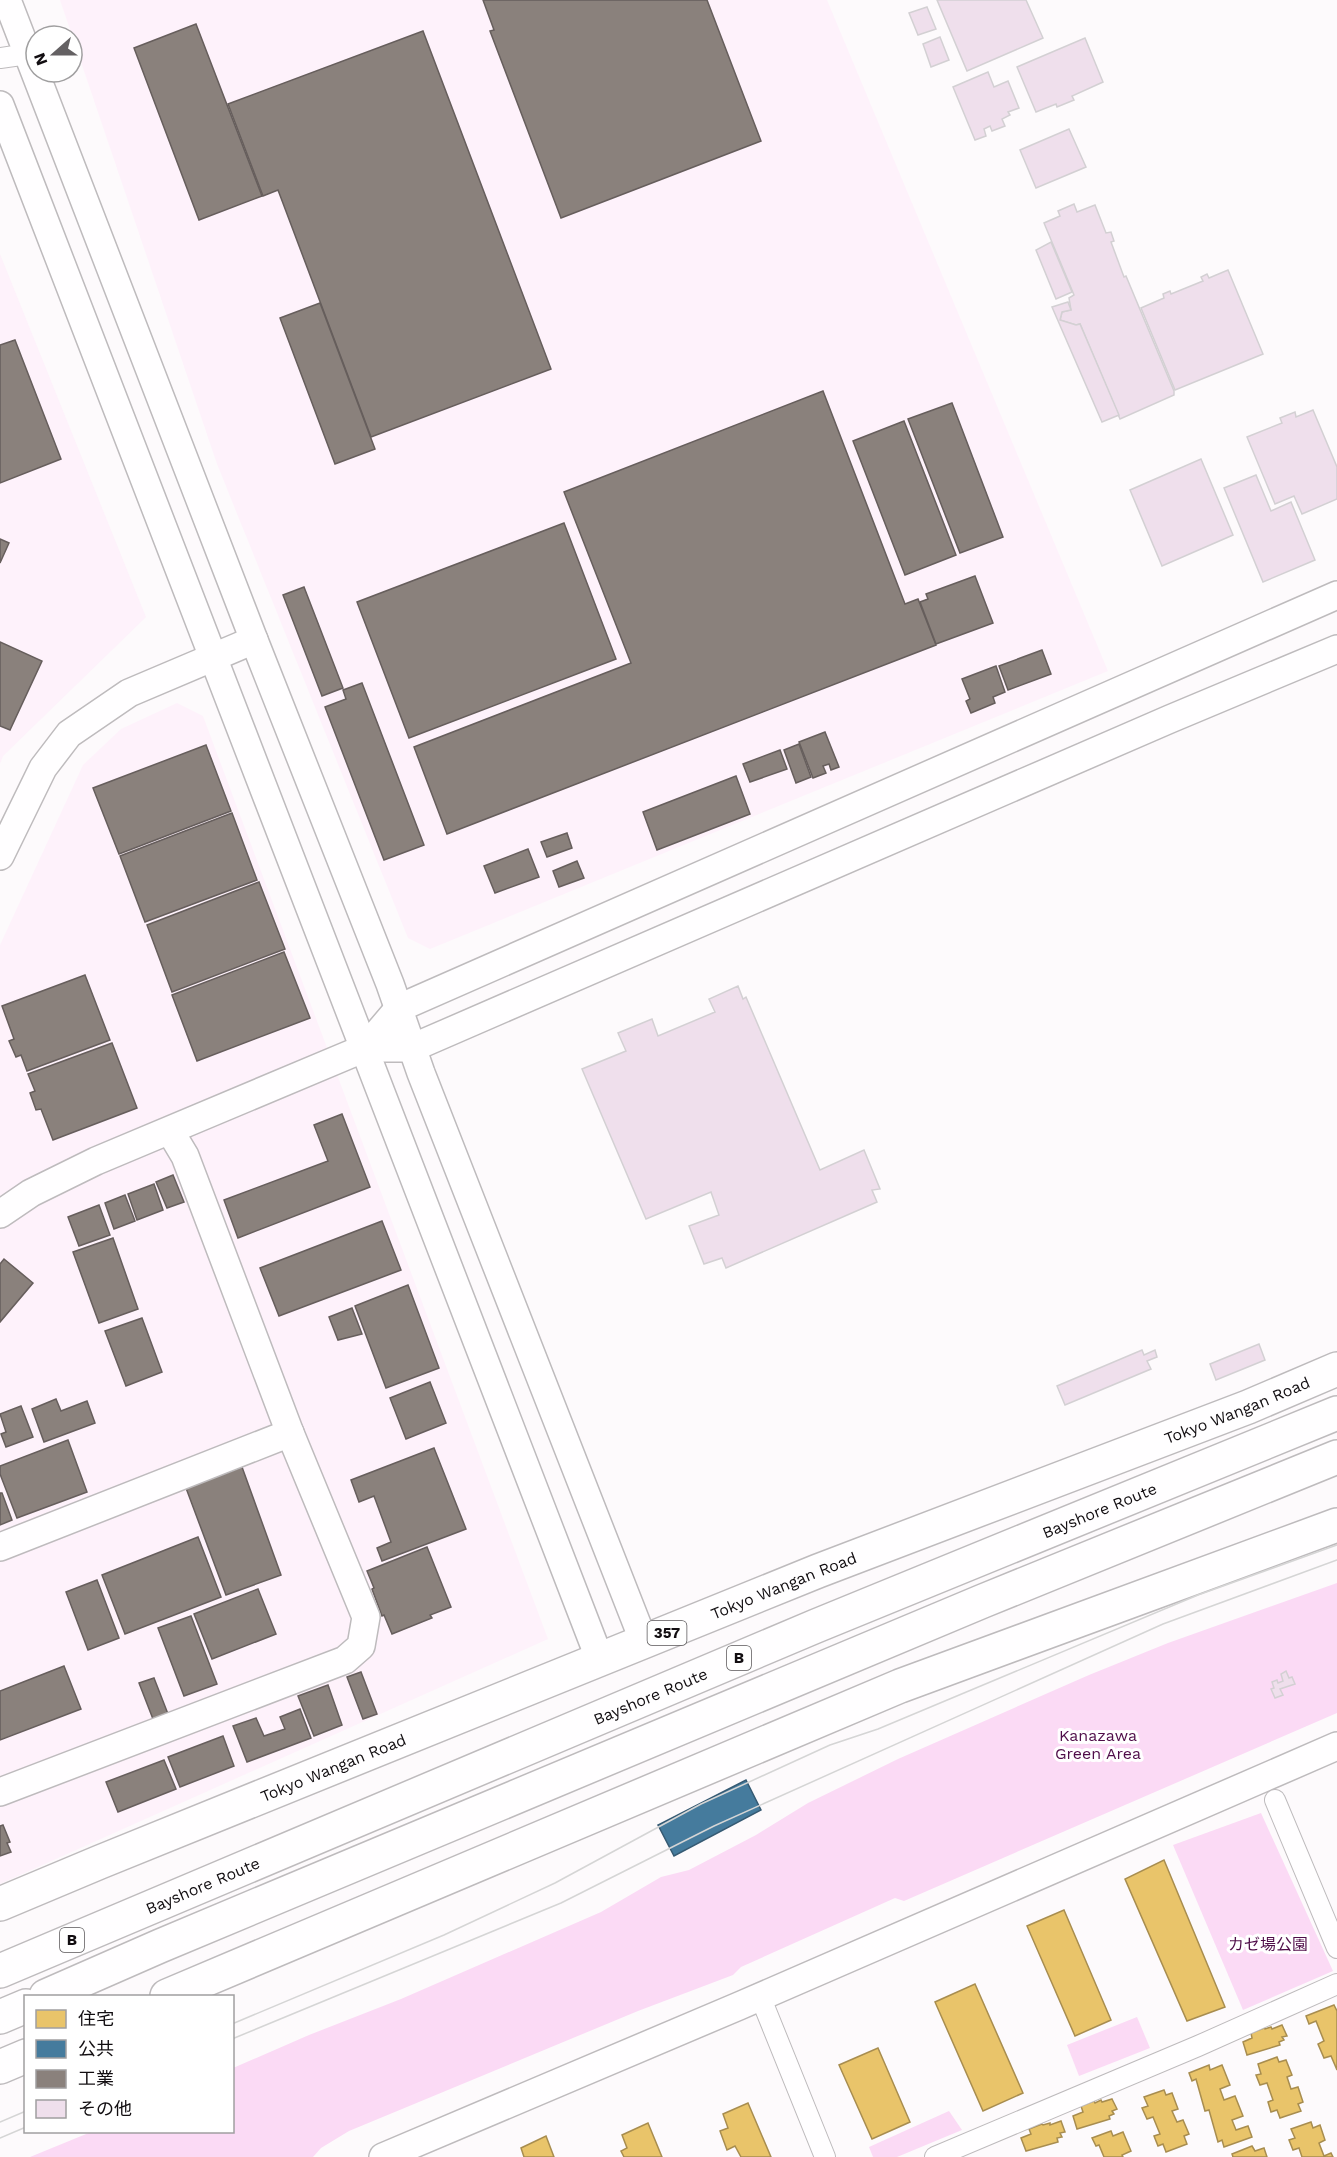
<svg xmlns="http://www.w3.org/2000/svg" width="1337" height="2157" viewBox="0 0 1337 2157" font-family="'Work Sans','Noto Sans JP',sans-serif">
	<rect width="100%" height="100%" fill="#fdfafc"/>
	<g fill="#fef2fb">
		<path d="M60,0H827L1108,671L430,949L408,938L217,464Z"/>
		<path d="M0,254L146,617L3,756L0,764Z"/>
		<path d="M177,703L203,716L548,1639L0,1884V945L83,765L121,729Z"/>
	</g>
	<g fill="#fbdaf5">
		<path d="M1337,1583V1713L904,1901L895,1898L741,1967L733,1975L638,2011L349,2131L321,2148L313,2157H30L91,2132H232L233,2068L309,2035L401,1999L601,1912L661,1877L689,1870L756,1835L808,1803L898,1759L1089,1675L1168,1643Z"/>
		<path d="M1261,1813L1333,1971L1243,2010L1173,1845Z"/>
		<path d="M1137,2017L1150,2048L1079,2076L1067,2045Z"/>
		<path d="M949,2111L962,2130L897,2157H873L869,2147Z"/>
	</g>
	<g fill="#e9c46a" stroke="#a88d4f" stroke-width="1.5">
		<path d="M1164,1860L1225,2007L1187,2021L1125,1879Z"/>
		<path d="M1064,1910L1111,2020L1075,2036L1027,1926Z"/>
		<path d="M975,1984L1023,2093L983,2111L935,2002Z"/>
		<path d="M1334,2005L1337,2011V2070L1331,2056L1324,2058L1318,2044L1324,2041L1316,2021L1309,2024L1306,2016Z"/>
		<path d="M1282,2025L1287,2036L1282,2037L1284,2040L1279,2042L1280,2045L1247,2055L1243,2042L1252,2038L1251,2033L1264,2028L1265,2029L1271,2027L1272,2029Z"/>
		<path d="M878,2048L910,2122L872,2139L839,2065Z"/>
		<path d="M1277,2057L1279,2062L1286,2060L1292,2075L1287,2077L1291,2089L1298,2087L1303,2102L1298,2104L1301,2111L1280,2118L1277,2110L1271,2112L1268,2102L1273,2100L1267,2083L1260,2085L1256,2075L1261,2074L1258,2064Z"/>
		<path d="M1209,2065L1210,2070L1222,2065L1230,2085L1220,2089L1224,2100L1235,2096L1243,2116L1232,2120L1236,2130L1248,2126L1252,2137L1224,2147L1222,2140L1218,2142L1209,2110L1205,2111L1196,2079L1192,2081L1189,2073Z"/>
		<path d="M1164,2090L1166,2095L1172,2093L1178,2109L1172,2111L1177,2122L1183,2120L1189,2134L1184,2136L1187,2144L1166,2152L1163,2144L1158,2146L1154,2136L1160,2134L1153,2117L1147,2119L1142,2108L1148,2106L1144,2097Z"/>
		<path d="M1112,2099L1117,2109L1112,2111L1114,2114L1109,2116L1110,2119L1077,2129L1073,2116L1083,2112L1081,2106L1094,2101L1095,2103L1101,2100L1102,2102Z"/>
		<path d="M748,2103L771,2157H741L735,2146L727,2150L720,2131L728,2128L723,2114Z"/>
		<path d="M1061,2121L1065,2132L1060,2133L1062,2137L1057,2138L1058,2142L1026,2151L1021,2138L1031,2134L1029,2129L1042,2124L1043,2125L1050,2123V2125Z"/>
		<path d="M1311,2122L1313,2128L1320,2125L1325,2140L1319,2143L1324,2156L1331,2153L1333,2157H1302L1299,2148L1293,2150L1289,2140L1295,2138L1291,2129Z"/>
		<path d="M648,2123L662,2157H624L621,2151L627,2148L622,2135Z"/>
		<path d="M1111,2131L1113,2136L1123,2132L1131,2151L1122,2155L1123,2157H1104L1099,2145L1096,2146L1092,2138Z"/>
		<path d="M546,2136L554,2157H524L521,2148Z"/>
		<path d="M1252,2146L1255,2151L1264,2148L1267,2157H1233L1232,2154Z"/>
	</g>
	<path fill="#457b9d" stroke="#365a73" stroke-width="1.5" d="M746,1780L761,1810L674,1856L658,1825Z"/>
	<g fill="#8a817c" stroke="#665e5c" stroke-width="1.5">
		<path d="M483,0H707L761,141L561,218L490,31L494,30Z"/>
		<path d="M196,24L262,196L199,220L134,48Z"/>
		<path d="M423,31L551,369L371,437L278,190L263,196L228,104Z"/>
		<path d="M320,303L375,449L335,464L280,318Z"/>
		<path d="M15,340L61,459L0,483V345Z"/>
		<path d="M823,391L905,604L918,599L936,645L447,834L414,747L631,663L564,492Z"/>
		<path d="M952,403L1003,537L960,553L908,419Z"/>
		<path d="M904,421L956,555L905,575L853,441Z"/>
		<path d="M564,523L616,659L409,738L357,602Z"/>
		<path d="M0,539L9,543L0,563Z"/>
		<path d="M975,576L993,623L936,644L920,602L928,599L926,594Z"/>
		<path d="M304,587L343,688L322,696L283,595Z"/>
		<path d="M0,642L42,661L10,730L0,726Z"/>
		<path d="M1042,650L1051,674L1008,690L999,666Z"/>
		<path d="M996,666L1005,692L993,697L995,703L971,713L966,701L970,699L962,679Z"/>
		<path d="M362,683L424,845L384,860L325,707L346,699L343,690Z"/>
		<path d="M825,732L839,767L831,770L829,764L823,766L826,773L813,778L799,742Z"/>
		<path d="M799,744L811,777L796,783L784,750Z"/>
		<path d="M206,745L231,811L119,854L93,788Z"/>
		<path d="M780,750L787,769L750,782L743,764Z"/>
		<path d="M736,776L750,814L657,850L643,812Z"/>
		<path d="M232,813L257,880L145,922L120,856Z"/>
		<path d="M567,833L572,848L547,857L541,842Z"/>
		<path d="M528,849L539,877L495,893L484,866Z"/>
		<path d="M577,861L584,878L559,887L553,871Z"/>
		<path d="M259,882L285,949L172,992L147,925Z"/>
		<path d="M284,952L310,1018L197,1061L172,995Z"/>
		<path d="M85,975L110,1040L27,1071L21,1055L16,1057L9,1041L14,1039L2,1006Z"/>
		<path d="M112,1043L137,1108L53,1140L41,1109L36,1110L30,1093L35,1091L28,1074Z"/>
		<path d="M342,1114L370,1187L238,1238L224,1200L328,1161L314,1125Z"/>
		<path d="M173,1175L184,1202L167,1208L156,1182Z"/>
		<path d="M154,1184L163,1210L137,1220L128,1194Z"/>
		<path d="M125,1195L135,1221L114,1229L105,1203Z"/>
		<path d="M99,1205L110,1235L79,1246L68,1217Z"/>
		<path d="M382,1221L401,1270L279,1316L260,1268Z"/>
		<path d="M113,1238L138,1309L99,1323L73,1252Z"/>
		<path d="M4,1259L33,1283L0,1322V1264Z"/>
		<path d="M408,1285L439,1368L386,1388L355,1306Z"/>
		<path d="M352,1308L362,1334L338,1340L329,1317Z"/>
		<path d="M142,1318L162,1372L126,1386L105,1331Z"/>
		<path d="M430,1382L446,1423L406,1439L390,1398Z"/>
		<path d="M56,1399L61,1411L87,1401L95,1423L44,1442L32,1409Z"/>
		<path d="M21,1406L33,1437L6,1447L1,1434L6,1432L0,1414Z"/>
		<path d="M68,1440L87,1492L17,1518L0,1474V1466Z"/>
		<path d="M434,1448L466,1529L382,1561L377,1548L391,1542L374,1496L359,1502L351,1480Z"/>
		<path d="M242,1467L281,1575L226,1595L186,1488Z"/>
		<path d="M0,1493H2L12,1520L0,1525Z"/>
		<path d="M198,1537L221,1597L125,1634L102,1575Z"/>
		<path d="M427,1547L451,1607L430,1615L432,1618L392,1634L384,1615L382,1616L372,1589L374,1588L367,1571Z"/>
		<path d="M97,1580L119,1638L88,1650L66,1592Z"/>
		<path d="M258,1589L276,1634L212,1659L194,1614Z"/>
		<path d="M191,1616L217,1684L184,1696L158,1628Z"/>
		<path d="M64,1666L81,1709L0,1740V1691Z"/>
		<path d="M361,1672L377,1714L363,1719L347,1677Z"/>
		<path d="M154,1678L168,1714L153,1719L139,1683Z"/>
		<path d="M328,1685L342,1725L314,1736L298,1696Z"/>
		<path d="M300,1709L311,1738L247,1762L233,1726L256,1718L264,1736L285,1729L280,1717Z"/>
		<path d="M223,1736L234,1766L180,1787L168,1757Z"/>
		<path d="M164,1760L176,1789L118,1812L106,1782Z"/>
		<path d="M3,1825L10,1842L7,1843L11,1852L0,1856V1826Z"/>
	</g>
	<g fill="#efdfec" stroke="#d3d0d3" stroke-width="1.5">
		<path d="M937,0H1026L1043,38L967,71Z"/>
		<path d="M927,7L936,29L918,35L909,13Z"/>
		<path d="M940,37L949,60L931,67L923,44Z"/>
		<path d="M1085,38L1103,82L1072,96L1074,100L1057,107L1056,104L1036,112L1017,67Z"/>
		<path d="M988,72L994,87L1008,81L1019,108L1008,112L1010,115L1002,119L1005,126L992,131L990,126L984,129L986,136L975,140L953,87Z"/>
		<path d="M1069,129L1086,167L1036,188L1020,150Z"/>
		<path d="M1074,204L1077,212L1095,205L1106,233L1111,232L1114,241L1111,242L1124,277L1126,276L1174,391V395L1120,419L1080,324L1076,325L1060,320L1062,312L1071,310L1069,298L1074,295L1044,223L1060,216L1058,211Z"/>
		<path d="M1051,242L1072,292L1056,299L1036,250Z"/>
		<path d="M1228,270L1263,354L1175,390L1141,308L1164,298L1163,294L1170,291L1171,294L1203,281L1201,277L1207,274L1209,278Z"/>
		<path d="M1068,302L1071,310L1062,312L1060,320L1076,325L1080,324L1119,415L1102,422L1052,307Z"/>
		<path d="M1313,410L1337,467V499L1302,514L1294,496L1275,504L1247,437L1282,423L1280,418L1295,412L1296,417Z"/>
		<path d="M1201,459L1233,535L1162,566L1130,490Z"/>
		<path d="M1256,475L1271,511L1291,502L1315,560L1263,582L1224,488Z"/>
		<path d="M738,986L743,999L746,997L820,1170L864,1150L880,1189L872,1190L877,1202L726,1268L722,1258L704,1264L689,1226L719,1215L711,1192L646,1219L582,1069L626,1051L618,1033L652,1019L658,1036L715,1012L709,999Z"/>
		<path d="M1259,1344L1265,1360L1216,1380L1210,1364Z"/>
		<path d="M1142,1350L1144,1355L1155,1350L1157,1357L1147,1361L1151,1369L1065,1405L1057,1386Z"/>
		<path d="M1286,1671L1289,1678L1292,1677L1295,1684L1280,1689L1283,1695L1275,1698L1271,1689L1274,1688L1272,1682L1277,1680L1278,1683L1283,1681L1281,1674Z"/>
	</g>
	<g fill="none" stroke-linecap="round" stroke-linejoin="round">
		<defs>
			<g id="street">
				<path d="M0,58L28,54"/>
				<path d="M1275,1800L1337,1948"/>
				<path d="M760,1996L825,2157"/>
				<path d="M935,2157L1198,2046L1337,1984"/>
			</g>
			<g id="secondary">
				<path d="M7,0L254,640L390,984L421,1073L644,1642"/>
				<path d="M0,105L600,1660"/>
				<path d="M0,856L43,768L69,734L129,693L254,640"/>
				<path d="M365,1048L399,1008L1337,595"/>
				<path d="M0,1214L31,1193L96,1161L365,1048H412L1170,719L1337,649"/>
				<path d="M0,1547L290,1433"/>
				<path d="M0,1792L345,1660L361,1646L366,1617L290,1433L185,1156L170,1131"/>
				<path d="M383,2157L739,2006L1337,1746"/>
			</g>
			<g id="highway">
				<path id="s1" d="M0,1904L100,1862L818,1571L1248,1407L1337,1369"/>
				<path id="s2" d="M0,1971L816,1626L1337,1413"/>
				<path d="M46,1996L160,1946L983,1601L1337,1457"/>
				<path d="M167,1996L900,1686L1337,1525"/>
				<path d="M0,2017L26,2006"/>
				<path d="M0,2067L26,2056"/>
			</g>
		</defs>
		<use href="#street" stroke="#bebbbd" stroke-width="22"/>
		<use href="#secondary" stroke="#bebbbd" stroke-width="30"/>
		<use href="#highway" stroke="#bebbbd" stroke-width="36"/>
		<use href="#street" stroke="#fffeff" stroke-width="20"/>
		<use href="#secondary" stroke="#fffeff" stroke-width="27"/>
		<use href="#highway" stroke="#fffeff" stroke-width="33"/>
		<g stroke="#d5d5d5" stroke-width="1.5">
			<path d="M232,2024L444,1935L555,1883L701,1804L830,1745L878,1729L1198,1595L1337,1545"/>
			<path d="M232,2039L561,1903L714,1826L1163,1624L1337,1560"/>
			<path d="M0,2122L26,2111"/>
			<path d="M0,2138L26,2127"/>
		</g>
	</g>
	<g text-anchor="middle" stroke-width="6" stroke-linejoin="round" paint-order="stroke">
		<g fill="#fff" stroke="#595658" stroke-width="1.5">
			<rect x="647.5" y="1621" width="39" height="24" rx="4.5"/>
			<rect x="727" y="1646" width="24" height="24" rx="4.5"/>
			<rect x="60" y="1928" width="24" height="24" rx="4.5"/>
		</g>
		<g font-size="15" font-weight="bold" fill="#120e11">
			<text x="667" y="1638">357</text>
			<text x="739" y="1663">B</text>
			<text x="72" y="1945">B</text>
		</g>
		<g font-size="16" fill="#120e11" stroke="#fff">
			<text dy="6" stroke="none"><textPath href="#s1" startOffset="1332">Tokyo Wangan Road</textPath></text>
			<text dy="6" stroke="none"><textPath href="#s2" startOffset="1192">Bayshore Route</textPath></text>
			<text dy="6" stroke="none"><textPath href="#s1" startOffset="846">Tokyo Wangan Road</textPath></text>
			<text dy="6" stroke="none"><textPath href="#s2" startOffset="706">Bayshore Route</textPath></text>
			<text dy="6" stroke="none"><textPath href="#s1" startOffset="360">Tokyo Wangan Road</textPath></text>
			<text dy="6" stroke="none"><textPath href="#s2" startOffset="220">Bayshore Route</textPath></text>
		</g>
		<g font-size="16" fill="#4f0d49" stroke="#fff">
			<text x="1098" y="1741">Kanazawa<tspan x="1098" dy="18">Green Area</tspan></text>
			<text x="1268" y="1950">カゼ場公園</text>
		</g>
	</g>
	<rect x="24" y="1995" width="210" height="138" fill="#ffffff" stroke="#a09fa0" stroke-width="1.5"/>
	<rect x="36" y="2010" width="30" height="18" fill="#e9c46a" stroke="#a09fa0" stroke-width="1.5"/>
	<text x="78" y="2025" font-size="18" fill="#120e11">住宅</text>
	<rect x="36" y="2040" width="30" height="18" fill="#457b9d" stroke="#a09fa0" stroke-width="1.5"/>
	<text x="78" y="2055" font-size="18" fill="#120e11">公共</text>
	<rect x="36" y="2070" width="30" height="18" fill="#8a817c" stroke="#a09fa0" stroke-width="1.5"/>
	<text x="78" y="2085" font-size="18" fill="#120e11">工業</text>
	<rect x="36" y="2100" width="30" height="18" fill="#efdfec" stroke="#a09fa0" stroke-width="1.5"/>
	<text x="78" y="2115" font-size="18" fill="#120e11">その他</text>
	<g transform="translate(54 54) rotate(249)"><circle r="28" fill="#ffffff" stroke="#a09fa0" stroke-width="1.5"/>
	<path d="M0-4.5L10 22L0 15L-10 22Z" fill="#646163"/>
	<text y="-9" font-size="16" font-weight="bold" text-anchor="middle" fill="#120e11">N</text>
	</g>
</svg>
